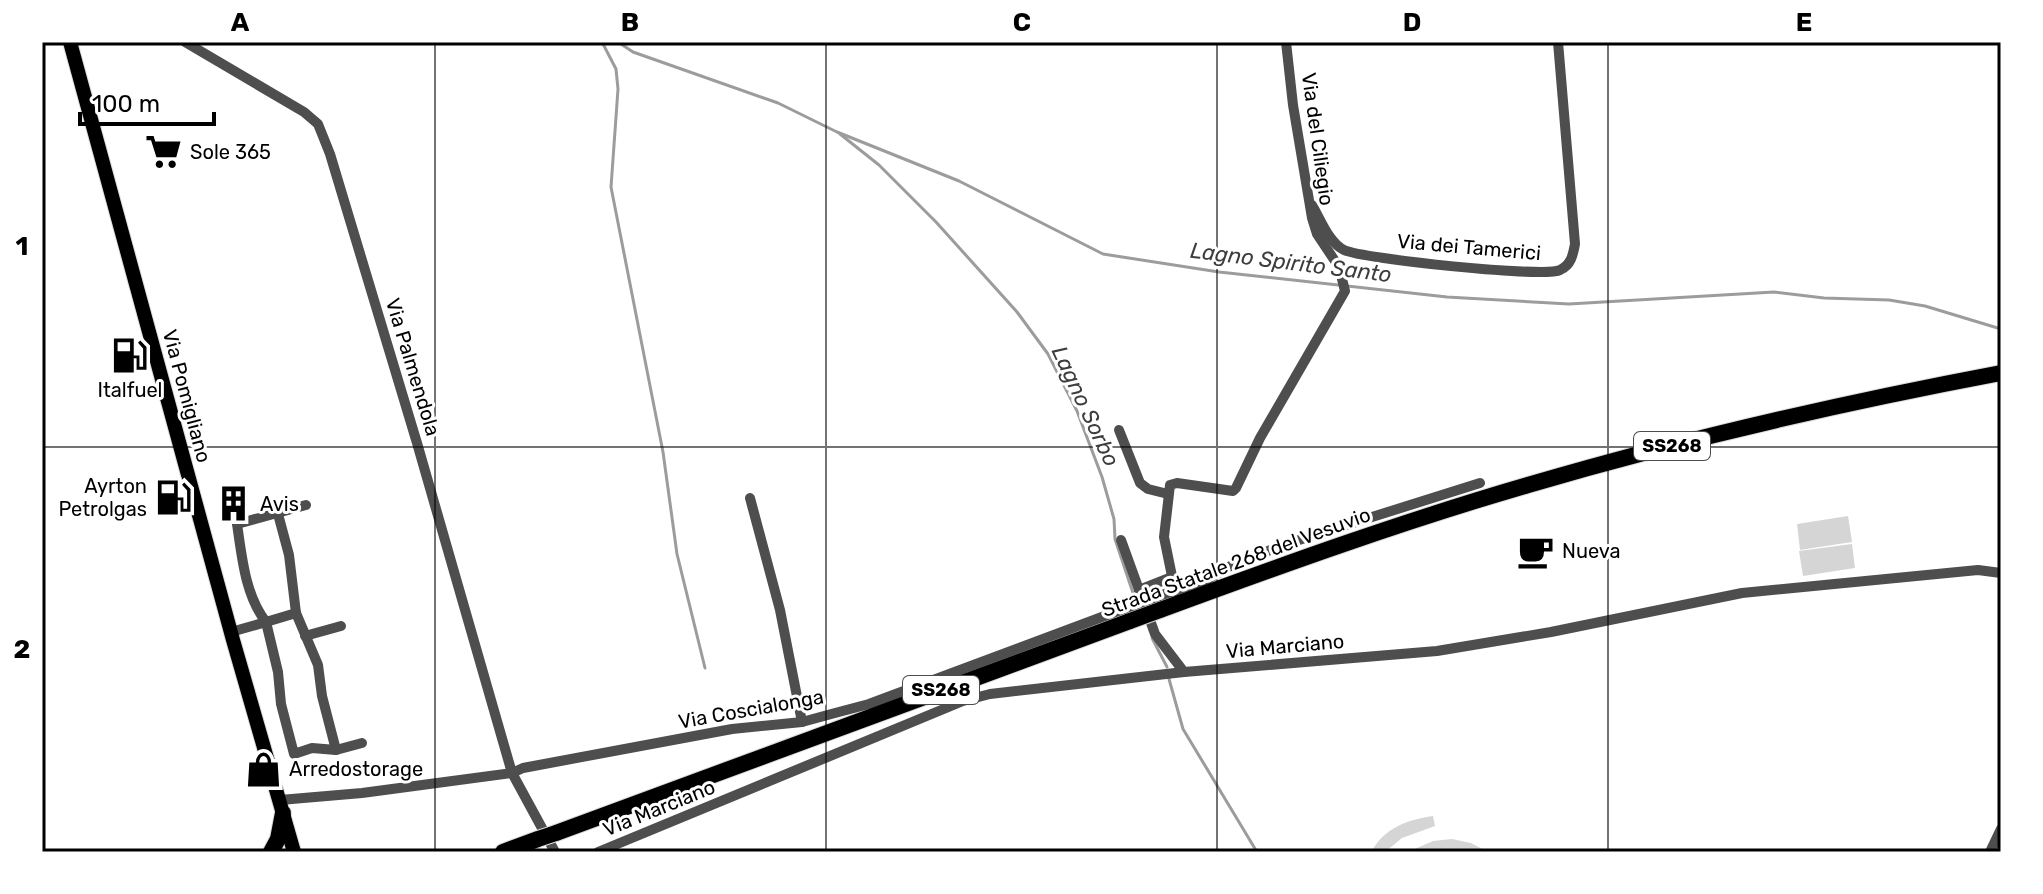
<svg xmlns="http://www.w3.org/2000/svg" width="2043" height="894" viewBox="0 0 2043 894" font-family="Rubik,sans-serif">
	<rect width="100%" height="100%" fill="#fff"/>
	<g fill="#d5d5d5">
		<path d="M1848,516L1852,542L1800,550L1797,524Z"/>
		<path d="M1852,544L1855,568L1803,576L1799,551Z"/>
		<path d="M1433,816L1435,826L1402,838L1385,852H1371C1385,828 1406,820 1433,816Z"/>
		<path d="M1452,839L1471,843L1488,852H1408L1433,841Z"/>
	</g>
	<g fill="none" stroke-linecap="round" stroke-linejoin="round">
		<g stroke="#9c9c9c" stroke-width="3">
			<path d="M602,42L616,69L618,89L611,187L663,452L677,554L705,668"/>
			<path d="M618,42L633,52L778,103L837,132L959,181L1103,254L1219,272L1447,297L1569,304L1774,292L1824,298L1889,300L1925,306L2001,329"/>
			<path d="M840,134L879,165L936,222L1017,312L1048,354L1077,411L1102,477L1114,519L1115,539L1136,602"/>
			<path d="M1152,638L1167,667"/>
			<path d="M1169,679L1183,729L1257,852"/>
		</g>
		<defs>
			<path id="major" d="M70,42L233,640L294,852"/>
			<g id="highway">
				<path d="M1160,610C1282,565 1404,521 1528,485C1684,439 1842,403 2001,373"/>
				<path d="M556,833L1130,621"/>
				<path d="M271,852L278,839L283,813"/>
				<path d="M503,852L538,839"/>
			</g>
		</defs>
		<use href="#major" stroke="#dbdbdb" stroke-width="16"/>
		<use href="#highway" stroke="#dbdbdb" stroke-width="18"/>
		<g stroke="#4e4e4e" stroke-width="10">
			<path d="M185,42L304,112L318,124L330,154L417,443L512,773L555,852"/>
			<path d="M1312,205C1320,218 1329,243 1344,250C1363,259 1545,278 1560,270C1571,265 1573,255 1575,244L1558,42"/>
			<path d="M1119,430L1140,483L1148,489L1168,494"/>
			<path d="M750,498L780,610L802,722"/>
			<path d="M278,514L289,555L296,613L318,665L322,696L336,750"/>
			<path d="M1121,540L1155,634L1184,672"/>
			<path d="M1139,590L1172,577"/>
			<path d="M1175,591L1164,537L1170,485L1177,483L1233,491L1236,488L1260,438L1345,291L1339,267L1317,234L1312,218L1293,105L1286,42"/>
			<path d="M1159,596L1208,579L1239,561L1299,540L1480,483"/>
			<path d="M296,613L266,622L278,672L281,704L294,754L312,748L336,750L362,743"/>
			<path d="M231,632L266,622C245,595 242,557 237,524L306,505"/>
			<path d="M305,636L341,626"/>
			<path d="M280,800L362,793L512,773L523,768L732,729L802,722L835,713L869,704L1126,608"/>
			<path d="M598,852L963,701L990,694L1184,672L1437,651L1551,632L1742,593L1978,570L2001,573"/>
			<path d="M1990,852L2001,829"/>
		</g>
		<use href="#major" stroke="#000" stroke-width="14"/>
		<use href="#highway" stroke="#000" stroke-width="16"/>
		<defs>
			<g id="highway-bridge">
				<path d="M1130,621L1160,610"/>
				<path d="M538,839L556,833"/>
			</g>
		</defs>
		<use href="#highway-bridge" stroke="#dbdbdb" stroke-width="18" stroke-linecap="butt"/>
		<path stroke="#4e4e4e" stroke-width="10" d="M1126,608L1159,596"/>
		<use href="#highway-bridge" stroke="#000" stroke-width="16"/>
	</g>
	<path fill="none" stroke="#000" stroke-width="2" stroke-opacity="0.55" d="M435,42V852M826,42V852M1217,42V852M1608,42V852M42,447H2001"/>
	<defs>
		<symbol id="supermarket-bare" viewBox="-9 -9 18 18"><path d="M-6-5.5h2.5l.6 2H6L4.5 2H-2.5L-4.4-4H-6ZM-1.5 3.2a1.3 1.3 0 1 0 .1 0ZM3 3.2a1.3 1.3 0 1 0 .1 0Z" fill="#000" stroke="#fff" stroke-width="2.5" paint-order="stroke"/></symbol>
		<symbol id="fuel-bare" viewBox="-9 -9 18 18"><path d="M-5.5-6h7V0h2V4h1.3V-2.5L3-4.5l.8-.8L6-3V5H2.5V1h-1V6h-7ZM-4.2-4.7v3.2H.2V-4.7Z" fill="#000" stroke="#fff" stroke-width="2.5" paint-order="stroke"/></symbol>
		<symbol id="building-bare" viewBox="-9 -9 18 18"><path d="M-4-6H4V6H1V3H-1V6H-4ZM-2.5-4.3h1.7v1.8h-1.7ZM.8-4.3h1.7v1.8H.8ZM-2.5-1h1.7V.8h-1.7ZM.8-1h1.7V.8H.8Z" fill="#000" stroke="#fff" stroke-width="2.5" paint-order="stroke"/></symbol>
		<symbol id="cafe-bare" viewBox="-9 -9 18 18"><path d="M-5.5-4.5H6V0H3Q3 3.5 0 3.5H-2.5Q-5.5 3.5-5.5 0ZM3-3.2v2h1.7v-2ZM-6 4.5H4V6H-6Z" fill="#000" stroke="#fff" stroke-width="2.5" paint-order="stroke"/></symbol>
		<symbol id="shop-bare" viewBox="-9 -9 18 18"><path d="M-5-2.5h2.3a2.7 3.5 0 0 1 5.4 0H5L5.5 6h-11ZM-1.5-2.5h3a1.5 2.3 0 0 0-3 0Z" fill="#000" stroke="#fff" stroke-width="2.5" paint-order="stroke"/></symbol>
	</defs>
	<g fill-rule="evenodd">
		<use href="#supermarket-bare" x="138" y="126" width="51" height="51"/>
		<use href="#fuel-bare" x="104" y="330" width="51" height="51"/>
		<use href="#fuel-bare" x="148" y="472" width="51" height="51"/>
		<use href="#building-bare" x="208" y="478" width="51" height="51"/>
		<use href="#cafe-bare" x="1510" y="526" width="51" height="51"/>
		<use href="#shop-bare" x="238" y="744" width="51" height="51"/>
	</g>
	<g text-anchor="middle" stroke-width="6" stroke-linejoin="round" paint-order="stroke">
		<g fill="#fff" stroke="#4c4c4c" stroke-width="2">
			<rect x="1634" y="432" width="76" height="28" rx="6"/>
			<rect x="903" y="676" width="76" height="28" rx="6"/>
		</g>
		<g font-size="18" font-weight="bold" fill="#000">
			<text x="1672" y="452">SS268</text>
			<text x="941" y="696">SS268</text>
		</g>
		<g font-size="20" fill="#000" stroke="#fff">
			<text transform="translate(1318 139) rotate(82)" y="7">Via del Ciliegio</text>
			<text transform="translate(1469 247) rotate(5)" y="7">Via dei Tamerici</text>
			<text transform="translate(413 367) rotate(73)" y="7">Via Palmendola</text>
			<text transform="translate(187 396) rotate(75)" y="7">Via Pomigliano</text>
			<text transform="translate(1236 562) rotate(-20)" y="7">Strada Statale 268 del Vesuvio</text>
			<text transform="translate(1285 646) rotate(-5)" y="7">Via Marciano</text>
			<text transform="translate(751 709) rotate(-10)" y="7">Via Coscialonga</text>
			<text transform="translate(659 808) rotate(-22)" y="7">Via Marciano</text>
		</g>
		<g font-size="20" fill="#000" stroke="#fff" text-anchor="start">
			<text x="190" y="159">Sole 365</text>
			<text x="130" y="397" text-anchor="middle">Italfuel</text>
			<text x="147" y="493" text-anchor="end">Ayrton<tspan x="147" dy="23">Petrolgas</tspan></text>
			<text x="260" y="511">Avis</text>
			<text x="1562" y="558">Nueva</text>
			<text x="289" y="776">Arredostorage</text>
		</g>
		<g font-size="22" font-style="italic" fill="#3d3d3d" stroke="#fff">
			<text transform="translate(1291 262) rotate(7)" y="8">Lagno Spirito Santo</text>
			<text transform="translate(1086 406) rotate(65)" y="8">Lagno Sorbo</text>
		</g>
	</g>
	<rect width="2043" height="894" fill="none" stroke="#ffffff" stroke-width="88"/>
	<path d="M80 112v12h134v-12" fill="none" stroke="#000000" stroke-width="4"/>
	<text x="92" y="112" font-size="24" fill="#000000" stroke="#ffffff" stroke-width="6" paint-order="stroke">100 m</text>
	<rect x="44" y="44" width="1955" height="806" fill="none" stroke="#000" stroke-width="3"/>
	<g font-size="26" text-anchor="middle" font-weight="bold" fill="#000">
		<text x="240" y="31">A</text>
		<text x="630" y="31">B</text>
		<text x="1022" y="31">C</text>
		<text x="1412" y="31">D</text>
		<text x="1804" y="31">E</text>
		<text x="22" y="255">1</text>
		<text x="22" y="658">2</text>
	</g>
</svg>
